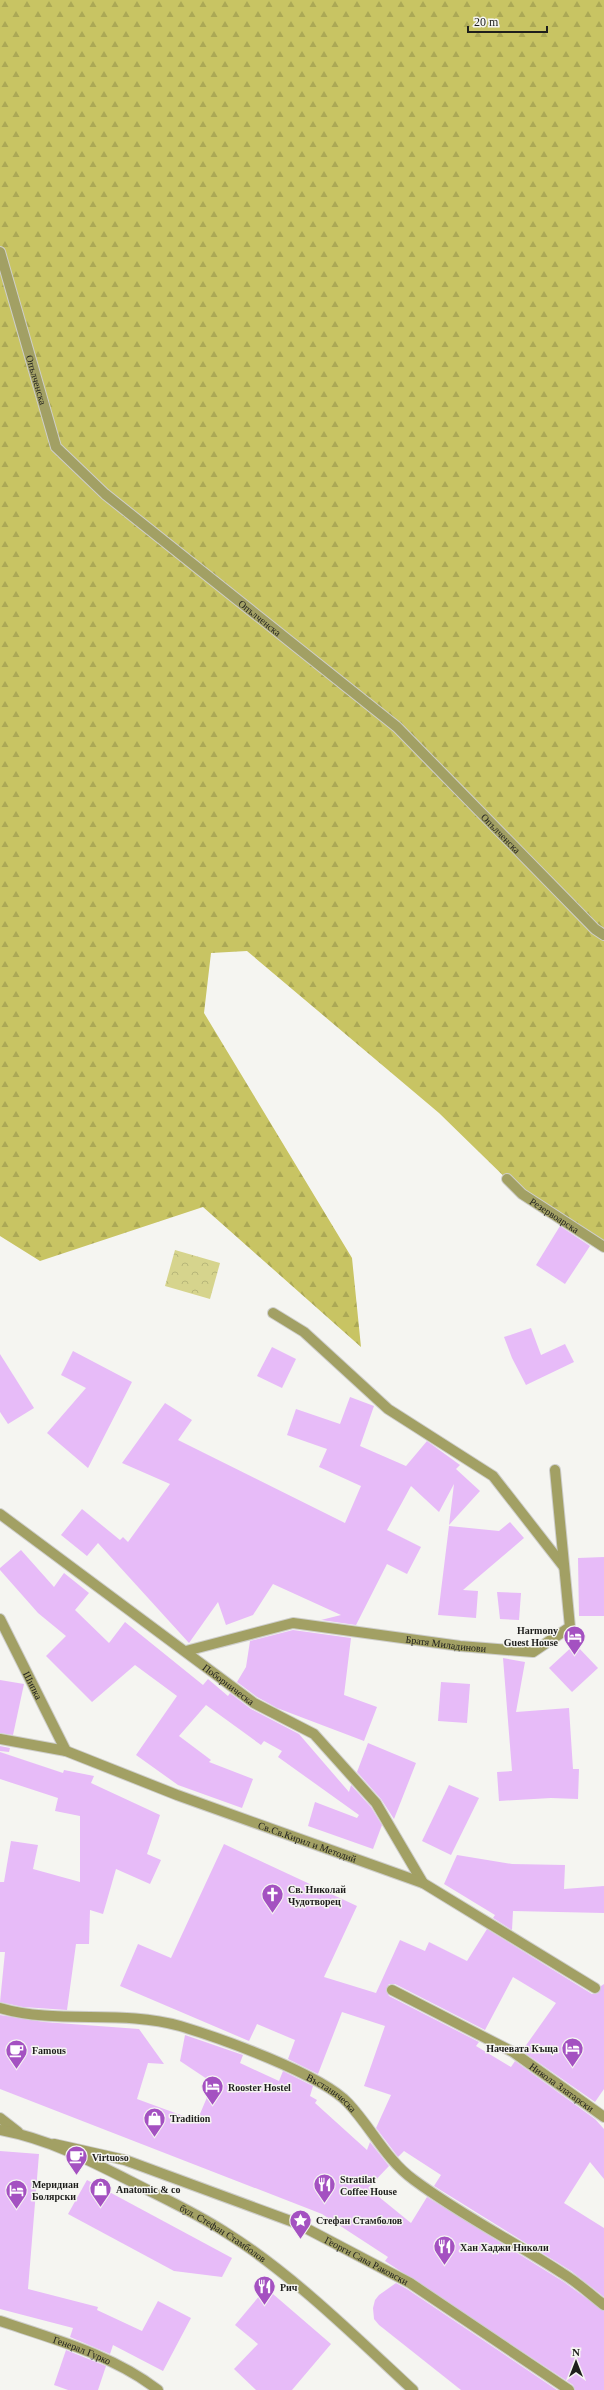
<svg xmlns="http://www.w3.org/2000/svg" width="604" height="2390" viewBox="0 0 604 2390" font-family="'Times New Roman',serif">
	<defs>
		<pattern id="forest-firs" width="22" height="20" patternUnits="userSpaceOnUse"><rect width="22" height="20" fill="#c8c463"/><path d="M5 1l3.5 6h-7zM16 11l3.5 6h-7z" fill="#aba855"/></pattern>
		<pattern id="park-crowns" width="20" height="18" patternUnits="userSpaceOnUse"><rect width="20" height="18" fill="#d6d48d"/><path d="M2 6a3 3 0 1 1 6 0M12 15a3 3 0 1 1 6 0" fill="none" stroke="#b7b679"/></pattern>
	</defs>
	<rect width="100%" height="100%" fill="#f5f5f1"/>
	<path fill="url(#forest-firs)" d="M0,0H604V1247L522,1194L439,1113L247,951L211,953L204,1013L352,1258L361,1347L203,1207L40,1261L0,1236Z"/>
	<path fill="url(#park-crowns)" d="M175,1250L220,1263L210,1299L165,1286Z"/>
	<g fill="#e7bbf8">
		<path d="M560,1226L590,1246L565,1284L536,1265Z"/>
		<path d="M531,1328L541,1355L565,1344L574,1362L526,1385L512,1358L504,1337Z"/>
		<path d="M272,1347L296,1359L282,1388L257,1376Z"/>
		<path d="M73,1351L132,1382L88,1468L47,1433L86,1388L61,1375Z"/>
		<path d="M0,1354L34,1408L8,1424L0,1412Z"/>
		<path d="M350,1397L374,1406L360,1446L406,1466L427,1441L460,1465L456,1469L480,1491L449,1525L454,1484L439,1512L411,1486L387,1530L421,1547L407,1574L387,1564L356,1625L321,1620L341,1615L273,1584L253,1615L226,1625L218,1602L189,1643L98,1543L87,1556L61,1535L82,1509L120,1540L123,1537L128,1542L170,1484L122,1463L165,1403L192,1420L178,1440L345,1523L361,1486L319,1467L327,1449L287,1435L296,1409L340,1424Z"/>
		<path d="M510,1522L524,1538L463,1590L478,1591L476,1618L438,1615L449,1526L499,1531Z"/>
		<path d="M21,1550L54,1587L64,1573L89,1593L75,1610L109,1643L125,1622L203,1685L208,1679L228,1696L230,1693L251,1709L299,1734L349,1792L351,1785L371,1807L382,1825L373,1849L308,1826L315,1802L357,1818L359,1815L278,1757L282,1751L264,1741L261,1745L206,1705L179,1736L211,1760L209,1762L253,1779L242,1808L178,1785L136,1755L177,1696L135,1665L92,1702L46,1656L66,1636L38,1613L0,1570V1568Z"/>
		<path d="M604,1557V1616H579L578,1558Z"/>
		<path d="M497,1592L521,1593L519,1620L500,1619Z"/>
		<path d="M293,1630L351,1638L344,1695L377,1707L364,1741L277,1708L257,1697L237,1682L246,1667L250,1641Z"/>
		<path d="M575,1644L598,1668L572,1692L549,1668Z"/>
		<path d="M503,1658L525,1662L516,1712L569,1708L573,1769H579L578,1799L551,1798L499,1801L497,1772L512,1771Z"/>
		<path d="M0,1680L24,1684L13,1735L0,1733Z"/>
		<path d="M441,1682L470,1684L467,1723L438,1721Z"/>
		<path d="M368,1743L416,1763L394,1819L381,1799L357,1772Z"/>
		<path d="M0,1746L10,1748L9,1752L0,1751Z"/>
		<path d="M0,1752L63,1773L64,1770L94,1776L91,1783L160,1815L147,1854L161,1860L150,1884L116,1869L103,1914L90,1910L89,1944H76L67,2010L23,2007L0,2002L5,1952H0V1882H4L11,1841L38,1845L33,1869L80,1882V1816L55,1811L58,1798L0,1779Z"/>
		<path d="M449,1785L479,1798L451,1855L422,1841Z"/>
		<path d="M224,1844L357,1906L324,1977L376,1993L400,1940L425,1951L429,1942L467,1961L487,1929L592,1994L598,1993L601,1986L604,1984V2089L595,2102L522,2051L556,2003L513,1977L485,2030L395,1984H389L386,1990L389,1996L479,2042L476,2046L511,2067L515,2061L595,2119L604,2129V2179L590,2162L564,2203L604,2228V2297L571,2271L434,2186L441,2175L404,2151L398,2157L392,2149L376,2128L391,2095L364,2086L385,2026L342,2012L318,2074L288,2059L295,2040L257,2024L249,2041L120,1986L138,1944L171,1958Z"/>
		<path d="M457,1855L512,1864L565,1865L564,1889L604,1886V1913L513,1911L512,1930L493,1918L495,1915L444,1884Z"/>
		<path d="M0,2015L44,2022L139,2029L164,2064L148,2063L137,2099L197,2121L213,2083L180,2061L185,2035L243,2055L240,2063L279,2081L283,2071L313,2086L310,2096L317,2100L315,2103L367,2150L370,2142L389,2166L368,2188L411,2223L427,2197L564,2282L604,2311V2390H575L573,2385L385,2261L388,2257L322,2214L0,2089Z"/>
		<path d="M0,2151L39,2154L28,2289L98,2307L97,2310L142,2331L158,2301L191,2318L163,2371L113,2345L110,2354L70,2337L73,2328L0,2309Z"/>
		<path d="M87,2180L232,2258L222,2277L174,2271L68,2214Z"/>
		<path d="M396,2283L407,2289L557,2390H461L379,2325L374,2319L373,2308L375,2300L379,2295Z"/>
		<path d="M266,2288L331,2344L292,2390H256L234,2369L258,2344L235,2325Z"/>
		<path d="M66,2350L106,2366L98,2390H68L54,2385Z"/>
	</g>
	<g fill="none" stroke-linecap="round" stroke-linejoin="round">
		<defs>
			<g id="minor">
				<path id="s1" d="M0,252L56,447L105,494L397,727L595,929L604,935"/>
				<path id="s2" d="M507,1179L522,1194L604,1247"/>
				<path d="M273,1313L304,1332L388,1409L493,1476L564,1567"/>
				<path id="s3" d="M0,1514L254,1703L314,1734L376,1803L423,1883"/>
				<path id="s4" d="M0,1619L66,1751"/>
				<path id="s5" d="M186,1651L293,1623L460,1646L533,1652L570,1627L555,1470"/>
				<path id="s6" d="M0,1739L66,1751L177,1795L423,1883L595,1988"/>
				<path id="s7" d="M392,1990L513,2052L604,2117"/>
				<path id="s8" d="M0,2008C58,2025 121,2009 180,2026C220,2038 321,2074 348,2103C371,2127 386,2160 414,2180C461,2215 513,2241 562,2273C577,2282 590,2294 604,2305"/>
				<path d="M0,2118L18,2132"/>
				<path id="s9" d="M0,2130C48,2139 89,2160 132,2182C163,2198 196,2213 225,2232C291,2273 356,2337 413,2390"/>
				<path id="s10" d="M54,2144L125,2160L296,2223L410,2283L569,2390"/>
				<path id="s11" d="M0,2321C54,2339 113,2355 158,2390"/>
			</g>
		</defs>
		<use href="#minor" stroke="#cececb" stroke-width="12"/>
		<use href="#minor" stroke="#a2a064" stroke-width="10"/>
	</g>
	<defs>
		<symbol id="hotel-pin" viewBox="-11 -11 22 30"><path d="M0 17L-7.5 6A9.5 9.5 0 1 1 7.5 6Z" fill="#a451c1" stroke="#f5f5f1"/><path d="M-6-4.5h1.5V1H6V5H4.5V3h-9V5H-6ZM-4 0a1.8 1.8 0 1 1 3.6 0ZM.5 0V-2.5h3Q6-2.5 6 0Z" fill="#fff"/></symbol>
		<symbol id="church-pin" viewBox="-11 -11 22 30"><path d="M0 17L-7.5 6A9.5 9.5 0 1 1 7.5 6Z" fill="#a451c1" stroke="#f5f5f1"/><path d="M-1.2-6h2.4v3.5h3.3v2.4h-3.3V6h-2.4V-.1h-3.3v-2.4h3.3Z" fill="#fff"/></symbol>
		<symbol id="cafe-pin" viewBox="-11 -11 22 30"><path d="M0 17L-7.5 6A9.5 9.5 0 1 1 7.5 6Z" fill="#a451c1" stroke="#f5f5f1"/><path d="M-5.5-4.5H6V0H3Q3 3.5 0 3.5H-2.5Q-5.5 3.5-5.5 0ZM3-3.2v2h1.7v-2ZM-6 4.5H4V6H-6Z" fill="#fff"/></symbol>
		<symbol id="shop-pin" viewBox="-11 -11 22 30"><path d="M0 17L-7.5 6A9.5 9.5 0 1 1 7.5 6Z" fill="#a451c1" stroke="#f5f5f1"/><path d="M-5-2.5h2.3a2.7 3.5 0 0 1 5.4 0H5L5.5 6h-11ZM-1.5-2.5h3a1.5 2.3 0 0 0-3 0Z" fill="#fff"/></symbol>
		<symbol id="restaurant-pin" viewBox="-11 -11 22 30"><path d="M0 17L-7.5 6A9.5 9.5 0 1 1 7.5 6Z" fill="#a451c1" stroke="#f5f5f1"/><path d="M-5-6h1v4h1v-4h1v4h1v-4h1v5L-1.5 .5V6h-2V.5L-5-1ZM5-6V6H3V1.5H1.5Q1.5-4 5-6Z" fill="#fff"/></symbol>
		<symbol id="sight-pin" viewBox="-11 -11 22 30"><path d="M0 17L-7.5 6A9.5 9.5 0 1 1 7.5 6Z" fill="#a451c1" stroke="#f5f5f1"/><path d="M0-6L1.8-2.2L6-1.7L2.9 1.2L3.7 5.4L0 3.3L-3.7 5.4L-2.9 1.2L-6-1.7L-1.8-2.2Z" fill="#fff"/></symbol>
	</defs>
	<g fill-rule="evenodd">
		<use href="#hotel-pin" x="562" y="1624" width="25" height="34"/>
		<use href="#church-pin" x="260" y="1882" width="25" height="34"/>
		<use href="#hotel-pin" x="560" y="2036" width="25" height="34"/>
		<use href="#cafe-pin" x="4" y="2038" width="25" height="34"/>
		<use href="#hotel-pin" x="200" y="2074" width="25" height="34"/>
		<use href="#shop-pin" x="142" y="2106" width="25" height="34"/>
		<use href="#cafe-pin" x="64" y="2144" width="25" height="34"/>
		<use href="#restaurant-pin" x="312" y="2172" width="25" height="34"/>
		<use href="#shop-pin" x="88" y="2176" width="25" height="34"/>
		<use href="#hotel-pin" x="4" y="2178" width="25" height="34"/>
		<use href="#sight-pin" x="288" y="2208" width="25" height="34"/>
		<use href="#restaurant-pin" x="432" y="2234" width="25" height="34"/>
		<use href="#restaurant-pin" x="252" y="2274" width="25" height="34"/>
	</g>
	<g text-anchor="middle" stroke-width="3" stroke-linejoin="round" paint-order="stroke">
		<g font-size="10" fill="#1e1e1c" stroke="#f5f5f1">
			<text dy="4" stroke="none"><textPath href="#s1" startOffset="133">Опълченска</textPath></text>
			<text dy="4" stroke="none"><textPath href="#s1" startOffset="469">Опълченска</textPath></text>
			<text dy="4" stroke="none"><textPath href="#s1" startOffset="793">Опълченска</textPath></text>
			<text dy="4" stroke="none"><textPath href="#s2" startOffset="60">Резервоарска</textPath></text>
			<text dy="4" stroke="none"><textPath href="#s5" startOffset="265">Братя Миладинови</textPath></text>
			<text dy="4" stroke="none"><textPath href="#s3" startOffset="285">Поборническа</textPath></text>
			<text dy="4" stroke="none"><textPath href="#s4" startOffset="74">Шипка</textPath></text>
			<text dy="4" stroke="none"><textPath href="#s6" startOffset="325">Св.Св.Кирил и Методий</textPath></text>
			<text dy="4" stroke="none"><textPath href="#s7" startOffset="196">Никола Златарски</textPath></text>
			<text dy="4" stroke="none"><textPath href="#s8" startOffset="348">Въстаническа</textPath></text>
			<text dy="4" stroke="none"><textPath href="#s9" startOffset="247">бул. Стефан Стамболов</textPath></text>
			<text dy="4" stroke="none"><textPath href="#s10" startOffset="335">Георги Сава Раковски</textPath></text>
			<text dy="4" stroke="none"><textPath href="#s11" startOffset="87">Генерал Гурко</textPath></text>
		</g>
		<g font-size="10" font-weight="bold" fill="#1e1e1c" stroke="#f5f5f1" text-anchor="start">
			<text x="558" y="1634" text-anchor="end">Harmony<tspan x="558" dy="12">Guest House</tspan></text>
			<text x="288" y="1893">Св. Николай<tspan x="288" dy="12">Чудотворец</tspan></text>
			<text x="558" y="2052" text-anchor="end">Начевата Къща</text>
			<text x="32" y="2054">Famous</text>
			<text x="228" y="2091">Rooster Hostel</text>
			<text x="170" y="2122">Tradition</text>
			<text x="92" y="2161">Virtuoso</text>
			<text x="340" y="2183">Stratilat<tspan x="340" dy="12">Coffee House</tspan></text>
			<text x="32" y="2188">Меридиан<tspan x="32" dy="12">Болярски</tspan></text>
			<text x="116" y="2193">Anatomic &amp; co</text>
			<text x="316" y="2224">Стефан Стамболов</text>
			<text x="460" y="2251">Хан Хаджи Николи</text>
			<text x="280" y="2291">Рич</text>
		</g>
	</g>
	<g transform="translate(576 2362)" stroke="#f5f5f1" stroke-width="3" paint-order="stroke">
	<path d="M0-3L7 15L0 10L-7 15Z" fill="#1e1e1c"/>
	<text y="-6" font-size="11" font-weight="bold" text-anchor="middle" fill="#1e1e1c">N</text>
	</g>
	<path d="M468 26v6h79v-6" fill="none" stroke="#1e1e1c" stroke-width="2"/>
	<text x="474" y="26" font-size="12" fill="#1e1e1c" stroke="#f5f5f1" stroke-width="3" paint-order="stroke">20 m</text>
</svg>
